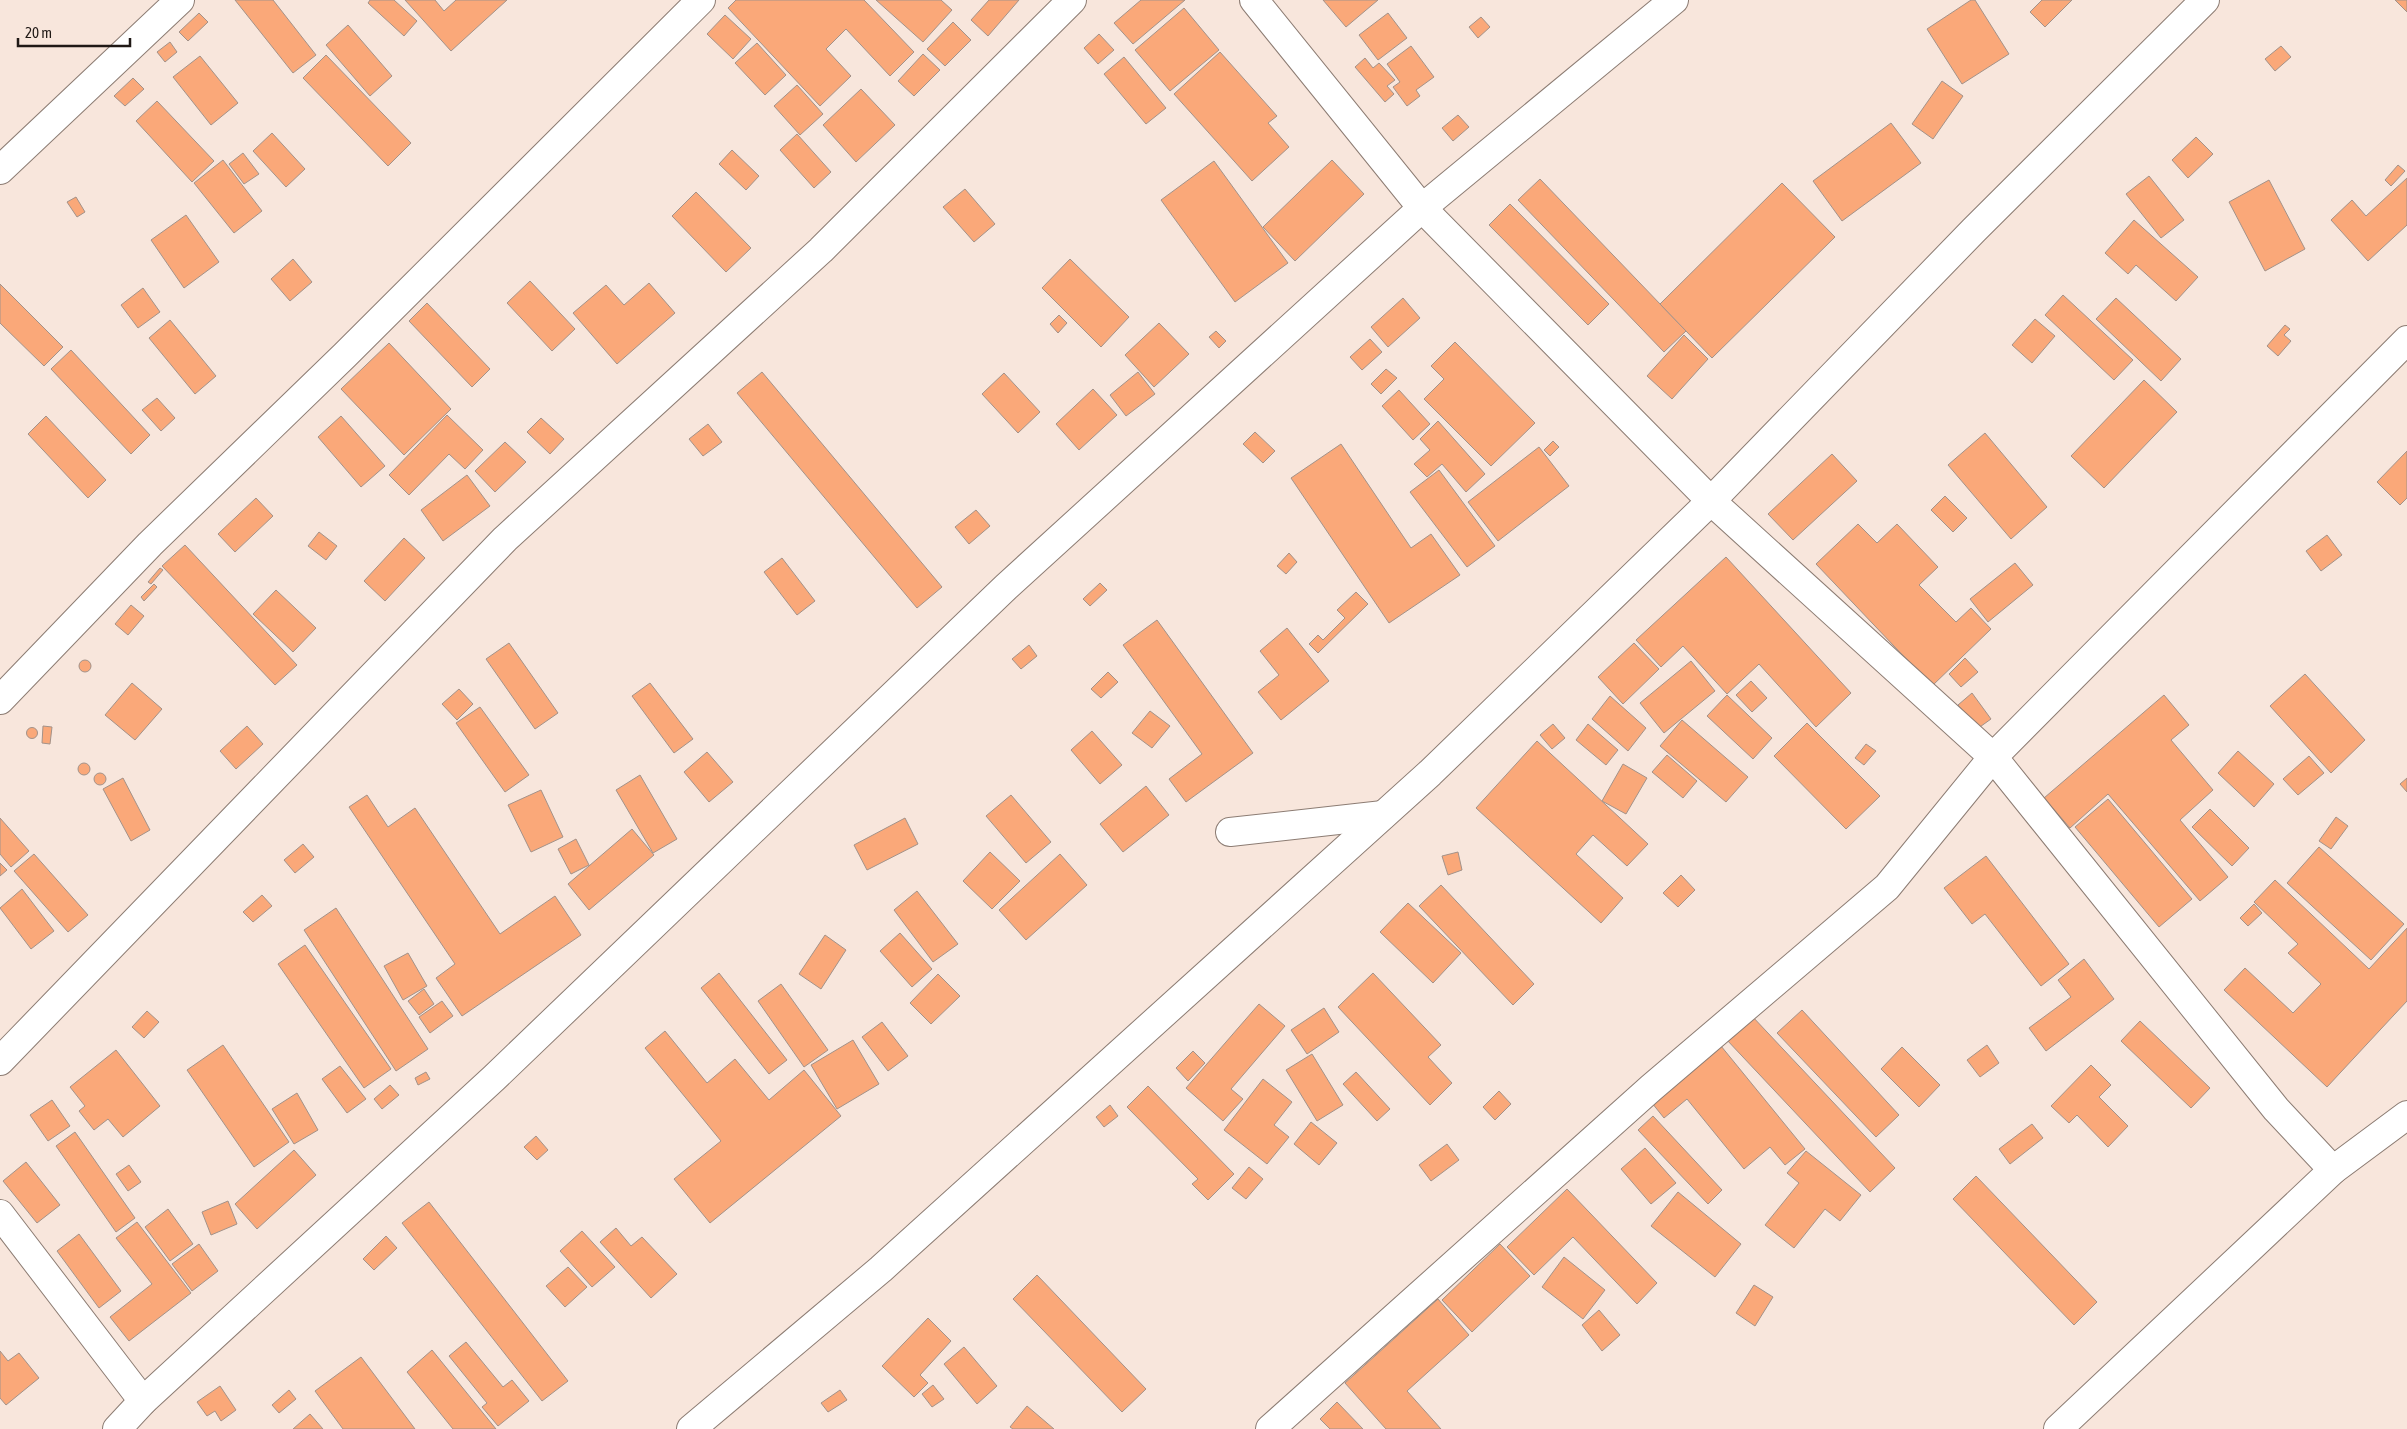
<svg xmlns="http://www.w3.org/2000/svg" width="2407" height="1429" viewBox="0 0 2407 1429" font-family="'Asap Condensed',sans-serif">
	<rect width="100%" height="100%" fill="#f8e6dc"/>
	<g fill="#faa879" stroke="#a39289">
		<path d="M235,0H273L316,55L293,73Z"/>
		<path d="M370,0H394L417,21L404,36L368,3Z"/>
		<path d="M405,0H435L444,11L456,0H507L451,51Z"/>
		<path d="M736,0H864L914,52L890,76L846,29L826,49L851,76L820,106L728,8Z"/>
		<path d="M876,0H941L952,10L923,42Z"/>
		<path d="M989,0H1019L988,36L971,20Z"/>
		<path d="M1141,0H1185L1133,44L1114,23Z"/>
		<path d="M1323,0H1378L1346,27Z"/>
		<path d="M1971,0H1975L2009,54L1962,84L1927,29Z"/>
		<path d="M2042,0H2072L2045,27L2030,12Z"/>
		<path d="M2395,0H2407V12Z"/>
		<path d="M1184,8L1219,50L1170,91L1135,50Z"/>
		<path d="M199,13L208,22L188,41L179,32Z"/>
		<path d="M1388,13L1407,38L1378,60L1359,35Z"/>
		<path d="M725,15L751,39L733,59L707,34Z"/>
		<path d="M1481,17L1490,27L1478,38L1469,27Z"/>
		<path d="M953,22L971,40L945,66L927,49Z"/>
		<path d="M348,25L392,76L370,96L326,45Z"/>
		<path d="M1099,34L1114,50L1098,64L1084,48Z"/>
		<path d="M170,42L177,52L165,62L157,52Z"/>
		<path d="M757,43L786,75L765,95L735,63Z"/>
		<path d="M1411,46L1434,77L1416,90L1420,96L1407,106L1393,87L1400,82L1387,64Z"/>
		<path d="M2281,46L2291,57L2275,71L2265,59Z"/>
		<path d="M1220,52L1277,116L1268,123L1289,147L1252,181L1174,94Z"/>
		<path d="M923,54L940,70L914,96L898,81Z"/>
		<path d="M326,55L411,143L388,166L303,78Z"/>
		<path d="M200,56L238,103L211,125L173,77Z"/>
		<path d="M1124,57L1166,108L1146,124L1104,74Z"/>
		<path d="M1365,58L1373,68L1379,63L1395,80L1387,86L1394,94L1385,102L1355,67Z"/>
		<path d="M133,78L144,89L125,106L114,96Z"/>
		<path d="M1942,81L1963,96L1933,139L1912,124Z"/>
		<path d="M797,85L823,114L800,135L774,106Z"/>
		<path d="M861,89L895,125L856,162L823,125Z"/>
		<path d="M157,101L214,161L192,182L136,121Z"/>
		<path d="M1458,115L1469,127L1453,141L1442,128Z"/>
		<path d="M1891,123L1921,163L1842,221L1813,181Z"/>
		<path d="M272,133L305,169L286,187L253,151Z"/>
		<path d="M797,134L831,172L814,188L780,150Z"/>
		<path d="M2196,137L2213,154L2188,178L2172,160Z"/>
		<path d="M732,150L759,176L746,190L719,164Z"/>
		<path d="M243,153L259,174L244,184L229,164Z"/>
		<path d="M223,160L262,211L234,233L194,183Z"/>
		<path d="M1332,160L1364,194L1295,261L1263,227Z"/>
		<path d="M1214,161L1288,263L1235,302L1161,200Z"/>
		<path d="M2398,165L2405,171L2391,186L2385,180Z"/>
		<path d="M2149,176L2184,220L2161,238L2126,194Z"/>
		<path d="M2407,178V225L2368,261L2331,220L2352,200L2366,216Z"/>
		<path d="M1540,179L1686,331L1664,352L1518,200Z"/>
		<path d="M2269,180L2305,249L2265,271L2229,202Z"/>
		<path d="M1782,183L1835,237L1712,358L1660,304Z"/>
		<path d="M965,189L995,224L974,242L943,207Z"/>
		<path d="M696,192L751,248L726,272L672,216Z"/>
		<path d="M76,197L85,212L77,217L67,202Z"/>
		<path d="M1510,204L1609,304L1588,325L1489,225Z"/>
		<path d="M186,215L219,262L184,288L151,240Z"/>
		<path d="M2134,220L2198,277L2176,301L2136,265L2128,274L2105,253Z"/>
		<path d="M293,259L312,282L290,301L271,279Z"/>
		<path d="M1070,259L1129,317L1101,347L1042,288Z"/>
		<path d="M530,281L575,329L552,351L507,303Z"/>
		<path d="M649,283L675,313L617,364L573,313L606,285L624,305Z"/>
		<path d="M0,284L63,347L44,366L0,323Z"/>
		<path d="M143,288L160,312L138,328L121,305Z"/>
		<path d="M2063,295L2133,360L2114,380L2045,315Z"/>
		<path d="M1403,298L1420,318L1388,347L1371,327Z"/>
		<path d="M2116,298L2181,359L2161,381L2096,319Z"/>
		<path d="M427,303L490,369L472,387L409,321Z"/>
		<path d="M1059,315L1067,323L1058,333L1050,324Z"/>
		<path d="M2035,319L2055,336L2032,363L2012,345Z"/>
		<path d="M170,320L216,376L195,394L149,338Z"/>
		<path d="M1159,323L1189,354L1154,387L1125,355Z"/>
		<path d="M2285,325L2290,329L2284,335L2291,341L2278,356L2267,346Z"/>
		<path d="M1216,331L1226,341L1219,348L1209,337Z"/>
		<path d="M1684,335L1708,359L1672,399L1647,376Z"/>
		<path d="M1370,339L1382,352L1362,370L1350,357Z"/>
		<path d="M1455,342L1535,423L1491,466L1424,399L1444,379L1431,366Z"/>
		<path d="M389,343L451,409L404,455L341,389Z"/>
		<path d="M71,350L150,435L131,454L51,369Z"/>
		<path d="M1386,369L1397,378L1381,394L1371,384Z"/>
		<path d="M762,372L942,587L917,608L737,393Z"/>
		<path d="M1138,372L1155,394L1126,416L1110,395Z"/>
		<path d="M1004,373L1040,412L1018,433L982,394Z"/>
		<path d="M2144,380L2177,412L2104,488L2071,456Z"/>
		<path d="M1093,389L1117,415L1079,450L1056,424Z"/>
		<path d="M1399,390L1430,424L1413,440L1382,406Z"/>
		<path d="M157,398L175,418L161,431L142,410Z"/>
		<path d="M447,415L483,450L465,469L449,454L409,495L389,475Z"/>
		<path d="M46,416L106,480L88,498L28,434Z"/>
		<path d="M341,416L385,466L361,487L318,437Z"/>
		<path d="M541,418L564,439L550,454L527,432Z"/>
		<path d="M1438,421L1485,474L1466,492L1442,464L1427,477L1414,464L1430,450L1420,439Z"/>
		<path d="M708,424L722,442L703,456L689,439Z"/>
		<path d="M1255,432L1275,451L1263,463L1243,444Z"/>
		<path d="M1985,433L2047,507L2011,539L1948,465Z"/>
		<path d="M1553,441L1559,447L1550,456L1544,450Z"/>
		<path d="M505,442L526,462L495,492L475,471Z"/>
		<path d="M1341,444L1411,548L1431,534L1460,575L1389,623L1291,478Z"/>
		<path d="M1539,447L1569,486L1498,541L1468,502Z"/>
		<path d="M2407,451V498L2400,505L2377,482Z"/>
		<path d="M1832,454L1857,481L1793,540L1768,514Z"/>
		<path d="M1439,470L1495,546L1467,567L1410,492Z"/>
		<path d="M467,475L490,506L443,541L421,510Z"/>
		<path d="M1945,496L1967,518L1953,532L1931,510Z"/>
		<path d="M256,498L273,516L235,552L218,534Z"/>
		<path d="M976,510L990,526L969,544L955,527Z"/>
		<path d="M1858,524L1877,543L1897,524L1938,567L1919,585L1956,622L1971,608L1991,629L1932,686L1816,564Z"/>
		<path d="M319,532L337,546L326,560L308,546Z"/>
		<path d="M2327,535L2342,555L2321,571L2306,551Z"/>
		<path d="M404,538L425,558L385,601L364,581Z"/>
		<path d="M185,545L297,665L275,685L162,566Z"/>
		<path d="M1289,553L1297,562L1286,574L1277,566Z"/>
		<path d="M1726,557L1851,693L1816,727L1759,664L1727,694L1683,646L1661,667L1636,640Z"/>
		<path d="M782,558L815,601L797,615L764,572Z"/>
		<path d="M2015,563L2033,585L1988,622L1970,599Z"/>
		<path d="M160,568L163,570L151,584L148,582Z"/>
		<path d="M1100,583L1107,590L1090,606L1083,599Z"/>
		<path d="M154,584L157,587L144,601L141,597Z"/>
		<path d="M276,590L316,628L293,652L253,614Z"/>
		<path d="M1356,592L1368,604L1318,653L1309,644L1318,635L1323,640L1345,618L1337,610Z"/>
		<path d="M131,605L144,616L128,635L115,624Z"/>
		<path d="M1157,620L1253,753L1186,802L1169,779L1202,754L1123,645Z"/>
		<path d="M1287,628L1329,681L1281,720L1258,692L1279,675L1260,651Z"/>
		<path d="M509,643L558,713L535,729L486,659Z"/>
		<path d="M1634,643L1659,669L1623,704L1598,677Z"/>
		<path d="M1029,645L1037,656L1021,669L1012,659Z"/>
		<path d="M1965,658L1978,672L1961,687L1949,674Z"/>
		<circle cx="85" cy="666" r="6"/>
		<path d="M1691,661L1715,691L1664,733L1640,703Z"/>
		<path d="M1108,672L1118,682L1101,698L1091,689Z"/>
		<path d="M2305,674L2365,740L2331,773L2270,706Z"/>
		<path d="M1751,681L1767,698L1752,712L1736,695Z"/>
		<path d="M132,683L162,709L135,740L105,715Z"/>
		<path d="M650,683L693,739L674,753L632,696Z"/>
		<path d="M459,689L473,704L457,720L442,704Z"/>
		<path d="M1972,693L1991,719L1977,729L1958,705Z"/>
		<path d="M1727,695L1772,738L1753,759L1707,716Z"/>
		<path d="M2164,695L2189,725L2171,740L2213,790L2180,820L2228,877L2200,901L2108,794L2070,828L2044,798Z"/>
		<path d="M1610,696L1646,728L1628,751L1592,719Z"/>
		<path d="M480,707L529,775L505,792L456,723Z"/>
		<path d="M1150,711L1170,726L1152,748L1132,733Z"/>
		<path d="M1682,720L1748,777L1726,802L1660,746Z"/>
		<path d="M1807,723L1880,796L1846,829L1774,756Z"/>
		<path d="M1553,724L1565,738L1552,749L1540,735Z"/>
		<path d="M1588,724L1618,750L1606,765L1576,740Z"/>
		<path d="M43,726L52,727L50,744L42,743Z"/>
		<path d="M247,726L263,744L236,769L220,751Z"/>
		<circle cx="32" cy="733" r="5.5"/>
		<path d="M1092,731L1122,765L1100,784L1071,750Z"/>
		<path d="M1537,741L1648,844L1627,866L1593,835L1576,854L1623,898L1601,923L1476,808Z"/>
		<path d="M1866,744L1876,751L1864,765L1855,758Z"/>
		<path d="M2238,751L2274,784L2254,807L2218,773Z"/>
		<path d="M707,752L733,782L709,802L684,772Z"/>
		<path d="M1667,755L1697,781L1683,798L1652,772Z"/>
		<path d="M2309,756L2324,773L2298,795L2283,779Z"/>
		<circle cx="84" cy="769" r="6"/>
		<path d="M1623,764L1647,778L1626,814L1602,801Z"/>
		<circle cx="100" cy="779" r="6"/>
		<path d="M640,775L677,839L653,853L616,790Z"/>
		<path d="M123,778L150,830L131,841L103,789Z"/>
		<path d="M2407,778V792L2400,784Z"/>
		<path d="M1146,786L1169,815L1123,852L1100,824Z"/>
		<path d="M541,790L563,837L531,852L508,805Z"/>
		<path d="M367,795L388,827L415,808L500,934L555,896L581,935L462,1016L436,978L455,964L349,807Z"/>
		<path d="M1011,795L1051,842L1026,863L986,816Z"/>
		<path d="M2108,799L2192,899L2159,927L2075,827Z"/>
		<path d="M2210,809L2249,848L2232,866L2192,827Z"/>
		<path d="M2336,817L2348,826L2331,849L2319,841Z"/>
		<path d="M0,818L29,851L11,867L0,854Z"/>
		<path d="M905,818L918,844L867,870L854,845Z"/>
		<path d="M632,829L654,855L589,910L568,884Z"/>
		<path d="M576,839L589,865L571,874L558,849Z"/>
		<path d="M303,844L314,857L295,873L284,860Z"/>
		<path d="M2319,847L2404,924L2371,960L2287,883Z"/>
		<path d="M990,852L1020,881L992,909L963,881Z"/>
		<path d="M1458,852L1462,870L1448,875L1442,856Z"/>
		<path d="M34,854L88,915L68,932L14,871Z"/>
		<path d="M1060,854L1087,885L1026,940L999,910Z"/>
		<path d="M1986,856L2069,964L2041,986L1985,914L1972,924L1944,888Z"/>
		<path d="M0,863L7,870L0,876Z"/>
		<path d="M1681,875L1695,890L1678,907L1663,893Z"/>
		<path d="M2275,880L2369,969L2407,928V1001L2327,1087L2224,990L2245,968L2293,1013L2321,984L2288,953L2298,944L2254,902Z"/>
		<path d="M1441,885L1534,984L1513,1005L1419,906Z"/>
		<path d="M22,889L54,931L31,949L0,908Z"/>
		<path d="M917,891L958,944L933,962L894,910Z"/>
		<path d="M262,895L272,906L253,922L243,912Z"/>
		<path d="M1408,903L1461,953L1433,983L1380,932Z"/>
		<path d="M2254,904L2262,913L2248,926L2240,918Z"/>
		<path d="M336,908L428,1049L396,1071L304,930Z"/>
		<path d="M900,933L932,969L912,987L880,951Z"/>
		<path d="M825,935L846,950L821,989L799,974Z"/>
		<path d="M305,945L391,1069L364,1088L278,964Z"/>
		<path d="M408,953L427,986L403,1000L384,966Z"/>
		<path d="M2084,959L2114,999L2046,1051L2029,1028L2071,997L2058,980Z"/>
		<path d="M719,973L787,1060L769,1074L701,988Z"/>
		<path d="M1373,973L1441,1045L1428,1057L1452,1083L1430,1105L1338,1007Z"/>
		<path d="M938,974L960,996L931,1024L910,1003Z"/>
		<path d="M781,984L828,1050L804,1067L758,1001Z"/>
		<path d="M424,989L434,1004L419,1015L408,1001Z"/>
		<path d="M442,1001L453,1016L430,1033L419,1017Z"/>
		<path d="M1259,1004L1285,1026L1231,1089L1243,1099L1223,1121L1186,1088Z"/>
		<path d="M1324,1008L1339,1032L1307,1054L1291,1030Z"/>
		<path d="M1802,1010L1899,1115L1876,1137L1777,1033Z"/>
		<path d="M147,1011L159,1022L144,1038L132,1027Z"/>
		<path d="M1751,1015L1895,1168L1870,1192L1726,1039Z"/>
		<path d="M2140,1021L2210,1088L2191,1108L2121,1041Z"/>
		<path d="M882,1022L908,1056L888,1071L862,1037Z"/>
		<path d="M665,1031L707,1083L735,1059L769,1100L804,1070L841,1116L710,1223L674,1179L721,1141L645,1048Z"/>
		<path d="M853,1040L879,1084L837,1109L811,1065Z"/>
		<path d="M223,1045L289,1142L254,1167L187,1070Z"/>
		<path d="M1987,1045L1999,1063L1980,1077L1967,1060Z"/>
		<path d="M1721,1046L1805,1149L1785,1165L1770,1147L1744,1169L1687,1099L1664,1118L1652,1103Z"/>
		<path d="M1902,1047L1940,1085L1919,1107L1881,1069Z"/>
		<path d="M116,1050L160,1106L123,1137L108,1119L94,1130L79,1111L85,1106L70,1087Z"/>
		<path d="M1193,1051L1205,1063L1188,1081L1176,1068Z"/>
		<path d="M1312,1054L1343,1105L1317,1121L1286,1070Z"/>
		<path d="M2091,1065L2111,1085L2099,1097L2128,1126L2108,1147L2077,1115L2069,1123L2051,1106Z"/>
		<path d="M340,1066L366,1099L347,1113L322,1079Z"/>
		<path d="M426,1072L430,1079L418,1085L415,1078Z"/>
		<path d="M1356,1072L1390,1109L1377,1121L1343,1084Z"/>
		<path d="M1263,1079L1292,1102L1274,1125L1289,1137L1267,1164L1224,1130Z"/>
		<path d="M390,1085L399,1095L382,1109L374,1099Z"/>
		<path d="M1148,1086L1234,1174L1208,1200L1192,1184L1198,1179L1127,1107Z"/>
		<path d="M1499,1091L1511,1104L1495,1120L1483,1107Z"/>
		<path d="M297,1093L318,1130L294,1144L272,1109Z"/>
		<path d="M52,1100L70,1126L48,1141L30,1115Z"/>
		<path d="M1110,1105L1118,1116L1104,1127L1096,1117Z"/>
		<path d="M1653,1116L1722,1190L1708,1204L1638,1130Z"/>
		<path d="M1311,1122L1337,1143L1319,1165L1294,1144Z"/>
		<path d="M2032,1124L2043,1138L2010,1164L1999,1149Z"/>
		<path d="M75,1132L135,1218L116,1232L56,1146Z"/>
		<path d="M536,1136L548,1150L537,1160L524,1147Z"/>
		<path d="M1447,1144L1459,1160L1431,1181L1419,1165Z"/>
		<path d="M1645,1148L1676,1183L1651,1204L1621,1169Z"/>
		<path d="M294,1150L316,1175L257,1229L235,1204Z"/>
		<path d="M1806,1151L1861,1195L1840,1221L1825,1209L1794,1248L1765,1225L1799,1183L1787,1173Z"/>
		<path d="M26,1162L60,1205L37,1223L3,1181Z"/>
		<path d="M129,1165L141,1182L128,1191L116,1174Z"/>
		<path d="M1249,1167L1263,1179L1246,1199L1232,1188Z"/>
		<path d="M1976,1176L2097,1302L2074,1325L1953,1199Z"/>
		<path d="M1567,1189L1657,1283L1637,1304L1573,1237L1534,1275L1507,1247Z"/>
		<path d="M1678,1192L1741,1244L1715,1277L1651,1226Z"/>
		<path d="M228,1201L237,1224L211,1235L202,1212Z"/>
		<path d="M429,1202L568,1381L542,1401L402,1223Z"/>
		<path d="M168,1209L193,1244L170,1261L145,1227Z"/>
		<path d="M137,1222L191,1293L129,1341L110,1317L152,1284L116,1238Z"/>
		<path d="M616,1228L631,1246L642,1237L677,1274L651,1298L600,1242Z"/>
		<path d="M582,1231L615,1267L592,1287L560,1251Z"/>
		<path d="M79,1234L121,1291L99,1308L57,1251Z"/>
		<path d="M386,1236L397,1248L374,1270L363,1259Z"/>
		<path d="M199,1244L218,1271L192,1291L172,1264Z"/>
		<path d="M1500,1244L1530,1276L1472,1332L1442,1300Z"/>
		<path d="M1564,1257L1605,1290L1583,1319L1542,1287Z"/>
		<path d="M568,1267L587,1287L565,1307L546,1286Z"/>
		<path d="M1037,1275L1146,1389L1122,1412L1013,1299Z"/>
		<path d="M1754,1285L1773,1297L1755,1326L1736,1313Z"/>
		<path d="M1438,1299L1469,1335L1407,1391L1441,1429H1386L1345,1383Z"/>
		<path d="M1599,1310L1620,1335L1602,1351L1582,1325Z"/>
		<path d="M928,1318L951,1341L920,1375L928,1383L914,1397L882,1366Z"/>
		<path d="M466,1342L503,1387L512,1380L529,1401L498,1426L482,1407L487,1403L449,1356Z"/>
		<path d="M964,1347L997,1386L977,1404L944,1364Z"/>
		<path d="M432,1350L496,1429H453L407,1372Z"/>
		<path d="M0,1351L8,1361L19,1353L39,1378L6,1405L0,1398Z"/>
		<path d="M361,1357L415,1429H343L315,1391Z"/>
		<path d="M933,1385L944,1399L932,1407L922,1394Z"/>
		<path d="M220,1386L236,1410L221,1421L215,1411L207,1416L197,1402Z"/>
		<path d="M289,1390L296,1399L279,1413L272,1405Z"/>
		<path d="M840,1390L847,1400L828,1412L821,1403Z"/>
		<path d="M1337,1402L1363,1429H1330L1320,1419Z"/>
		<path d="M1027,1406L1054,1429H1013L1010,1427Z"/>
		<path d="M310,1414L323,1429H293Z"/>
	</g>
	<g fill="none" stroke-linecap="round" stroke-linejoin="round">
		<defs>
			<g id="street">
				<path d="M1254,0L1422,208L1711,501L1993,757L2276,1109L2333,1170L2407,1115"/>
				<path d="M0,170L180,0"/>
				<path d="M0,700L150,544L345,355L701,0"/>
				<path d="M1230,832L1383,815"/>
				<path d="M0,1061L505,539L821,250L1072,0"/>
				<path d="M0,1214L143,1401"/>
				<path d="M117,1429L143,1401L494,1078L1006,587L1422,208L1674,0"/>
				<path d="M691,1429L881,1269L1430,773L1711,501L1974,230L2205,0"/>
				<path d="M1270,1429L1651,1088L1887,887L1993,757L2407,340"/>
				<path d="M2058,1429L2333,1170"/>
			</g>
		</defs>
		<use href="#street" stroke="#8c7c73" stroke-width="30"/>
		<use href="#street" stroke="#fff" stroke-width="28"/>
	</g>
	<path d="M18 38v8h112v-8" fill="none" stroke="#201916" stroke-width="2.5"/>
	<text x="25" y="38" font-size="15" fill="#201916" stroke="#f8e6dc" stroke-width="4" paint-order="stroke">20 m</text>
</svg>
